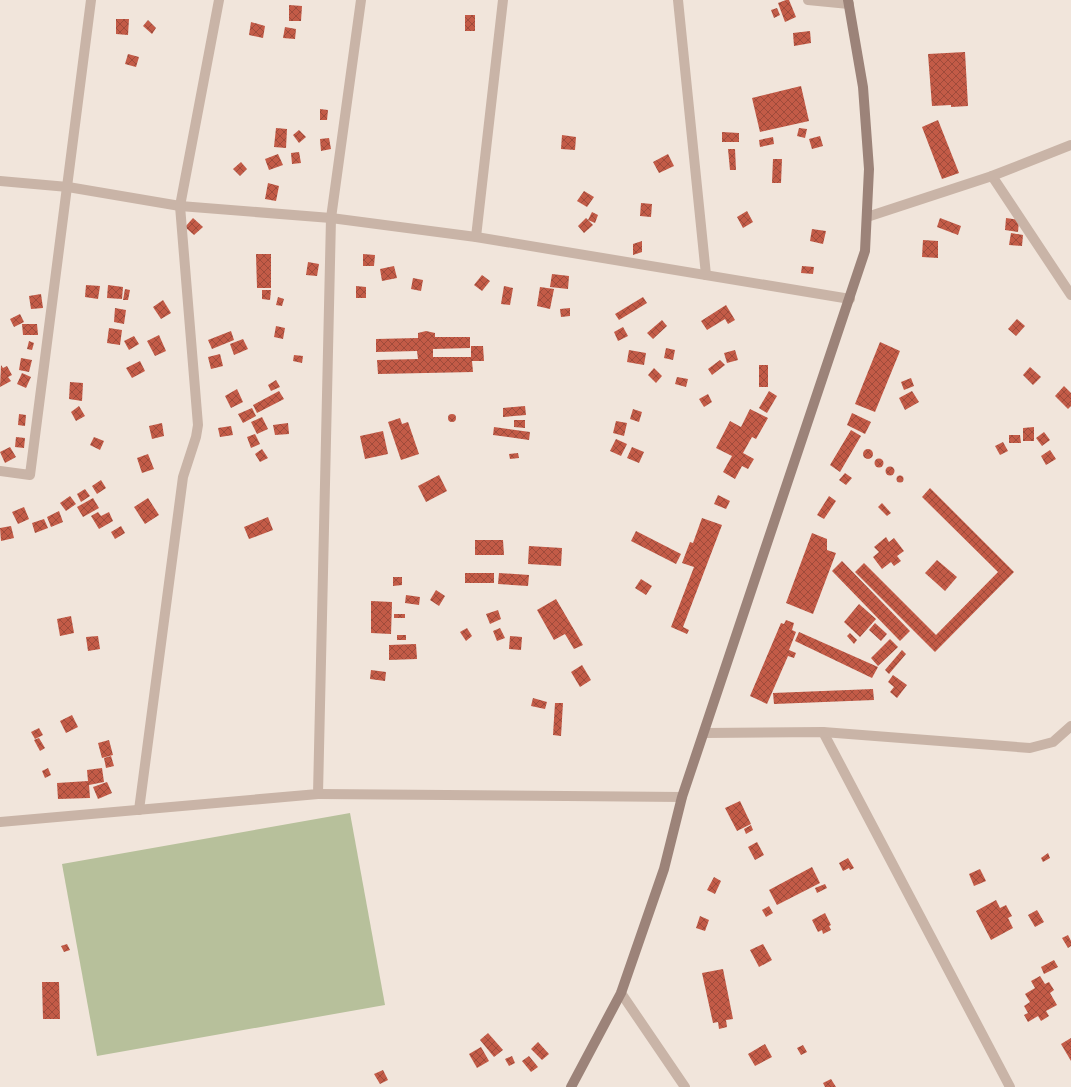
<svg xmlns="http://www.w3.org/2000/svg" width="1071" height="1087" viewBox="0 0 1071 1087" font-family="Helvetica,sans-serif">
	<defs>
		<pattern id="building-cross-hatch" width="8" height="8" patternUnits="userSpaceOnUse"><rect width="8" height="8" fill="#c35b47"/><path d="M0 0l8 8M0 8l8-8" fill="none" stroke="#9f4b3b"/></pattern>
	</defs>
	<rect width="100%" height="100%" fill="#f1e5db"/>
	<path fill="#b7c09b" d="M350,813L385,1005L97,1056L62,864Z"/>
	<g fill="url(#building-cross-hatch)">
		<path d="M786,0H789L796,17L785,22L778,3Z"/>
		<path d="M289,5L302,6L301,21H289Z"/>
		<path d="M777,8L780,15L774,18L771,10Z"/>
		<rect x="465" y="15" width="10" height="16"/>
		<path d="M116,19H129L128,35L116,34Z"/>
		<path d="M148,20L156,28L152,34L143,26Z"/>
		<path d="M251,22L265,26L263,38L249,35Z"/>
		<path d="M285,27L296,29L295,39L283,38Z"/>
		<path d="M810,31L811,43L794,46L793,33Z"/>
		<path d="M965,52L968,106L951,107V105L932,106L928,54Z"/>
		<path d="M128,54L139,57L136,67L125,64Z"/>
		<path d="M801,86L809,121L760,132L752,98Z"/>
		<path d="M320,109L328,110L327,120H320Z"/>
		<path d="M938,120L959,173L942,179L922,127Z"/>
		<path d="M276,128L287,129L286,148L274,147Z"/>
		<path d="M799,128L807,129L805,138L797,136Z"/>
		<path d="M299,130L306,137L299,143L293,135Z"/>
		<path d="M722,132L739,133V142H722Z"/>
		<path d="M562,135L576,137L575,150L561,149Z"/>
		<path d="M820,136L823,146L812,149L809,139Z"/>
		<path d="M773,137L774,144L760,147L759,140Z"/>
		<path d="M329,138L331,149L321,151L320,139Z"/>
		<path d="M728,149H735L736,170H730Z"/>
		<path d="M299,152L301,163L292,164L291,153Z"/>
		<path d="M278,154L283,165L269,170L265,159Z"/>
		<path d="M668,154L674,166L659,173L653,162Z"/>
		<path d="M773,159H782L781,183H772Z"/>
		<path d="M241,162L247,169L240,176L233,169Z"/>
		<path d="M268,183L279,186L276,201L265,199Z"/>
		<path d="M584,191L594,197L587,207L577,201Z"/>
		<path d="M641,203L652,204L651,217L640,216Z"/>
		<path d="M747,211L753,222L743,228L737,217Z"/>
		<path d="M592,212L598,215L595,223L588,220Z"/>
		<path d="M193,218L203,227L194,235L185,227Z"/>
		<path d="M586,218L593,225L584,233L578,226Z"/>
		<path d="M940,218L961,226L958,235L937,227Z"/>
		<path d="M1006,218L1019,220L1018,232L1005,230Z"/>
		<path d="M812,229L826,231L823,244L810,241Z"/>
		<path d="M1011,233L1023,235L1022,246L1009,245Z"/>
		<path d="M923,240L938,241V258L922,257Z"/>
		<path d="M642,241V252L633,255V244Z"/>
		<path d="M256,254H271V288H257Z"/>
		<path d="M363,254L375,255L374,266H363Z"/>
		<path d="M308,262L319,264L317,276L306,275Z"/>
		<path d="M394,266L397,278L382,281L380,269Z"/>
		<path d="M802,266L814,267L813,274L801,273Z"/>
		<path d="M552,274L569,276L568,289L550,287Z"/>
		<path d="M482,275L490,281L482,291L474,285Z"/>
		<path d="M413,278L423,280L421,291L411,289Z"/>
		<path d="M86,285L100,286L98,299L85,297Z"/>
		<path d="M108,285L123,287L122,299L107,298Z"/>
		<path d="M356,286L366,287V298H356Z"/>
		<path d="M504,286L513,288L510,305L501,304Z"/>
		<path d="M540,287L554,289L550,309L537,306Z"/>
		<path d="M125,289L130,290L128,300H123Z"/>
		<path d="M262,290H271L270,300L262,299Z"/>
		<path d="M41,294L43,308L31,309L29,296Z"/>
		<path d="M278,297L284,299L282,306L276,305Z"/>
		<path d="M643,297L647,303L619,320L615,314Z"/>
		<path d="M163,300L171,313L161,319L153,307Z"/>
		<path d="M726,305L735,320L728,324L725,319L707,330L701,321Z"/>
		<path d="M115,308L126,310L124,324L114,322Z"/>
		<path d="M570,308V316L561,317L560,309Z"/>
		<path d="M20,314L24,322L14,327L10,319Z"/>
		<path d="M1017,319L1025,326L1016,336L1008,329Z"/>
		<path d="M662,320L667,326L653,339L647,333Z"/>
		<path d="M22,324H37L38,335H23Z"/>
		<path d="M276,326L285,328L283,339L274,337Z"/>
		<path d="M623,327L628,336L618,341L614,332Z"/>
		<path d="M109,328L122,330L120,345L107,343Z"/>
		<path d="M231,331L234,340L212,349L208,340Z"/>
		<path d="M426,331L435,333V337H470V348L433,349V357H471V346H483L484,361H472L473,372L378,374L377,360L418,359L417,351L376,352V339L418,338V333Z"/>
		<path d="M159,335L166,351L155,356L147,341Z"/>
		<path d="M134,336L139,344L129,350L124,341Z"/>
		<path d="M243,339L248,349L234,355L230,344Z"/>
		<path d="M29,341L34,343L32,350L27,349Z"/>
		<path d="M880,342L900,351L875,412L855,404Z"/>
		<path d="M666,348L675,350L673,360L664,358Z"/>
		<path d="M629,350L646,353L644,365L627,362Z"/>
		<path d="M735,350L738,360L727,363L724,353Z"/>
		<path d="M220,354L223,366L211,369L208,357Z"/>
		<path d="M294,355L303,356L302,363L293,361Z"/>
		<path d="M21,358L32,360L29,372L19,370Z"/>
		<path d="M720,360L725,365L712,375L708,369Z"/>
		<path d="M140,361L145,371L132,378L126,368Z"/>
		<path d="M1,365L3,368L7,366L12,375L8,377L11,381L0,387Z"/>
		<rect x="759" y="365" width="9" height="22"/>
		<path d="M1030,367L1041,377L1033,385L1023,375Z"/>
		<path d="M654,368L662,376L656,383L648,375Z"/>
		<path d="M22,373L31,377L26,388L17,384Z"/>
		<path d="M677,377L688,379L686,387L675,384Z"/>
		<path d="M911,378L914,386L904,390L901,382Z"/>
		<path d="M276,380L280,387L271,391L268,385Z"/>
		<path d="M70,382L83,383L82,401L69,399Z"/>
		<path d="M1064,386L1071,393V406L1068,409L1055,396Z"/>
		<path d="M237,389L243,402L231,408L225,396Z"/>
		<path d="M279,391L284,399L257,413L253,405Z"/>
		<path d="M769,391L777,396L767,413L759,408Z"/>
		<path d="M912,391L919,402L905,410L899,398Z"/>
		<path d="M708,394L712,402L704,407L699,399Z"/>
		<path d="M79,406L85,416L76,421L71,412Z"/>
		<path d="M525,406L526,415L503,417V408Z"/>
		<path d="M252,408L256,416L243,423L238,414Z"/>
		<path d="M633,409L642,412L639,422L630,419Z"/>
		<path d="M750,409L768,418L756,439L752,437L743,453L754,459L748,469L742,466L735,479L723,472L732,456L716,448L730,421L741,427Z"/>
		<path d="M852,413L871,422L865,434L847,425Z"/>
		<circle cx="452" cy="418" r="4"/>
		<path d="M19,414L26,415L25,426L18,425Z"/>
		<path d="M262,417L268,429L257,434L251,422Z"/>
		<path d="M400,418L402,424L408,422L419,454L401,460L388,422Z"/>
		<path d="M514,420H525V428L514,427Z"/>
		<path d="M616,421L627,423L624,436L613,433Z"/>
		<path d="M162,423L164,436L152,439L149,426Z"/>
		<path d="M288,423L289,434L275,435L273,425Z"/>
		<path d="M231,426L233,435L220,437L218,428Z"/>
		<path d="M494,427L530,432L529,440L493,435Z"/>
		<path d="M1034,427V441H1023V428Z"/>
		<path d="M851,430L861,436L840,472L830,465Z"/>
		<path d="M383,431L388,454L365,459L360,436Z"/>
		<path d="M1044,432L1050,440L1042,446L1036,438Z"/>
		<path d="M255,434L260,444L251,448L247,437Z"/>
		<path d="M1009,435H1020L1021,443H1009Z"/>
		<path d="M16,437L25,438L24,448L15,447Z"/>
		<path d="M94,437L104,441L100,450L90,445Z"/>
		<path d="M616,439L627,444L621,456L610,451Z"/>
		<path d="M1003,442L1008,451L1000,455L995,446Z"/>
		<path d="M10,447L16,457L5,463L0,452Z"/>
		<path d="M632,447L644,452L639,463L627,458Z"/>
		<circle cx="868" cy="454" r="5"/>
		<path d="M262,449L268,458L260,462L255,454Z"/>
		<path d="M1050,450L1056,459L1046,465L1041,456Z"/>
		<path d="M518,453L519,458L510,459L509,454Z"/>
		<path d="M148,454L154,469L142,473L137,458Z"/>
		<circle cx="879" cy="463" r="4.5"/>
		<circle cx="890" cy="471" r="4.5"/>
		<path d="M845,473L852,478L846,485L839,480Z"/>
		<path d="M439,475L447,491L426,502L418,486Z"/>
		<circle cx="900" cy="479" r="3.5"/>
		<path d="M101,480L106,488L97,494L92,486Z"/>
		<path d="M930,488L1014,572L935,652L855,572L864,563L936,635L998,572L922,497Z"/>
		<path d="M85,489L90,496L81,502L77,494Z"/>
		<path d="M718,495L730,501L726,509L714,504Z"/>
		<path d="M70,496L76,504L66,511L60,503Z"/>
		<path d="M829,496L836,501L824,519L817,515Z"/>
		<path d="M93,498L99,508L83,517L77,507Z"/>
		<path d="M148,498L159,515L145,524L134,507Z"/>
		<path d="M882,503L891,513L887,516L878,507Z"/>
		<path d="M24,507L29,519L18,524L12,512Z"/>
		<path d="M59,511L63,522L51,527L47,517Z"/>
		<path d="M98,512L101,516L109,512L113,521L99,529L91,516Z"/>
		<path d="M268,517L273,530L249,539L244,527Z"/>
		<path d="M702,518L722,525L683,627L689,630L687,634L671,627L694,567L682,563L690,542L693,543Z"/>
		<path d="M44,519L48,528L35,533L32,523Z"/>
		<path d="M11,526L14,538L1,541L0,528Z"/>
		<path d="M121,526L125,533L115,539L111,532Z"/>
		<path d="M636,531L681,554L676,564L631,541Z"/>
		<path d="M812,533L827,539V550L836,553L813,614L786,603Z"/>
		<path d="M886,537L889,542L894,538L904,551L897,556L901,561L894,566L891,562L882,569L873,557L879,552L874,547Z"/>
		<path d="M475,540H503L504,555H475Z"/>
		<path d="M529,546L562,548L561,566L528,564Z"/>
		<path d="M937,560L957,577L945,591L925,573Z"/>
		<path d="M842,561L910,631L900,641L832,571Z"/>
		<rect x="465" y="573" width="29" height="10"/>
		<path d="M499,573L529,575L528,586L498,584Z"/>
		<path d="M393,577H402V585L393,586Z"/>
		<path d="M641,579L652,586L646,595L635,588Z"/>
		<path d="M436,590L445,596L439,606L430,600Z"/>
		<path d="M406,595L420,597L419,605L405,603Z"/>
		<path d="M556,599L583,645L574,649L565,634L554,640L537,610Z"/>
		<path d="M371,601L392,602L391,634L371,633Z"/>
		<path d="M859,604L876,619L860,637L844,622Z"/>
		<path d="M498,610L501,619L490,624L486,614Z"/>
		<rect x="394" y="614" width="11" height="4"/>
		<path d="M71,616L74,633L60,636L57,619Z"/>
		<path d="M786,620L794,623L792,630L796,632L789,650L796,653L794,658L788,656L767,704L750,696L781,623L784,624Z"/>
		<path d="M875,623L887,634L881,641L869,630Z"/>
		<path d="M467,628L472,636L466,641L460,632Z"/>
		<path d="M500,628L505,638L497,641L493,631Z"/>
		<path d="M799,632L878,667L872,678L795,641Z"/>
		<path d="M850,633L857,640L854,644L847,636Z"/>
		<rect x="397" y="635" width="9" height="5"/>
		<path d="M98,636L100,649L88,651L86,637Z"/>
		<path d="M510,636L522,637L521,650L509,649Z"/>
		<path d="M890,639L898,647L878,666L871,658Z"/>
		<path d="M416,644L417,659L389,660V645Z"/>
		<path d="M902,650L906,654L889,674L885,670Z"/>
		<path d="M582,665L591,680L580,687L571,672Z"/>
		<path d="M371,670L386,672L385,681L370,679Z"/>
		<path d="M893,675L907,685L897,698L890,692L894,687L888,682Z"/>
		<path d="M873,689L874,700L774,704L773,693Z"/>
		<path d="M533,698L547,702L545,709L531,706Z"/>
		<path d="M555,703H563L561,736L553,735Z"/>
		<path d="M72,715L78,727L66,733L60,721Z"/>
		<path d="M39,728L43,735L35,739L31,732Z"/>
		<path d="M39,738L45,748L40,751L34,740Z"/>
		<path d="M109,740L113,755L102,758L98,743Z"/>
		<path d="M111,756L114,766L106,768L104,758Z"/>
		<path d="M48,768L51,775L45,778L42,771Z"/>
		<path d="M102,768L104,782L89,785L90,798L58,799L57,783L88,781L87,770Z"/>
		<path d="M107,782L112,793L98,799L93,787Z"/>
		<path d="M740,801L751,824L737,831L725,808Z"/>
		<path d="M751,825L753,830L746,834L744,829Z"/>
		<path d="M757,842L764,855L755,860L748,847Z"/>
		<path d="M1048,853L1050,858L1043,862L1041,858Z"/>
		<path d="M848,858L854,868L850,870L849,868L843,871L839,863Z"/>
		<path d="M812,867L820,883L777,905L769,890Z"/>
		<path d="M980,869L986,881L974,886L969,874Z"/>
		<path d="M714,877L721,881L715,894L707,890Z"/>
		<path d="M825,884L827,888L817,893L815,888Z"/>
		<path d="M996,900L1000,908L1006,905L1012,916L1008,918L1013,928L991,940L976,911Z"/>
		<path d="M769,906L773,913L766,917L762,910Z"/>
		<path d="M1037,910L1044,922L1035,927L1028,915Z"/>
		<path d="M825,913L831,925L829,926L831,930L823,934L822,930L818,932L812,920Z"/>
		<path d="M700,916L709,920L705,931L696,928Z"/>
		<path d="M1068,935L1071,941V946L1068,948L1062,938Z"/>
		<path d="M67,944L70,950L64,952L61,946Z"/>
		<path d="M763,944L772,960L759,967L750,950Z"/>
		<path d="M1054,960L1058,967L1044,974L1041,967Z"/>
		<path d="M723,969L733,1019L726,1020L727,1027L719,1029L718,1022L713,1023L702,973Z"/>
		<path d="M1040,976L1045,984L1049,982L1054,990L1050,993L1057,1005L1046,1011L1049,1016L1041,1021L1038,1016L1028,1022L1024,1015L1028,1013L1024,1006L1030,1002L1025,994L1035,988L1031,981Z"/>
		<path d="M42,982H59L60,1019H43Z"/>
		<path d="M488,1033L503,1050L494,1057L480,1040Z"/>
		<path d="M1071,1038V1061L1061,1044Z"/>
		<path d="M538,1042L549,1054L542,1060L531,1049Z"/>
		<path d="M765,1044L772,1057L755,1066L748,1054Z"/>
		<path d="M803,1045L807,1052L801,1055L797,1048Z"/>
		<path d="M481,1047L489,1061L477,1068L469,1054Z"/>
		<path d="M512,1056L515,1063L509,1066L505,1059Z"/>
		<path d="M529,1056L538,1067L531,1072L522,1061Z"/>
		<path d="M383,1070L388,1080L380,1084L374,1074Z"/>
		<path d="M831,1079L836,1087H825L823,1083Z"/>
	</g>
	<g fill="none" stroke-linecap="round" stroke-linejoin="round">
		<g stroke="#c9b4a7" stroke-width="10">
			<path d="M678,0L706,275"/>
			<path d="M808,0L849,4"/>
			<path d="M992,176L1071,295"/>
			<path d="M0,181L68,187L180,206L331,218L476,237L850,299"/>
			<path d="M867,217L992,176L1071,145"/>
			<path d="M476,237L503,0"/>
			<path d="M0,471L30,475L91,0"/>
			<path d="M823,732L1010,1087"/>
			<path d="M705,733L823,732L1030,748L1053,742L1071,726"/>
			<path d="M318,794L682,797"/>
			<path d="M139,810L183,477L196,437L198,425L180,206L219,0"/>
			<path d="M0,822L318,794L331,218L361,0"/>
			<path d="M621,993L685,1087"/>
		</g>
		<path stroke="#9c8379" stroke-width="10" d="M571,1087L621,993L664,869L682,797L865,251L869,169L863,87L848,0"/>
	</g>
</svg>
